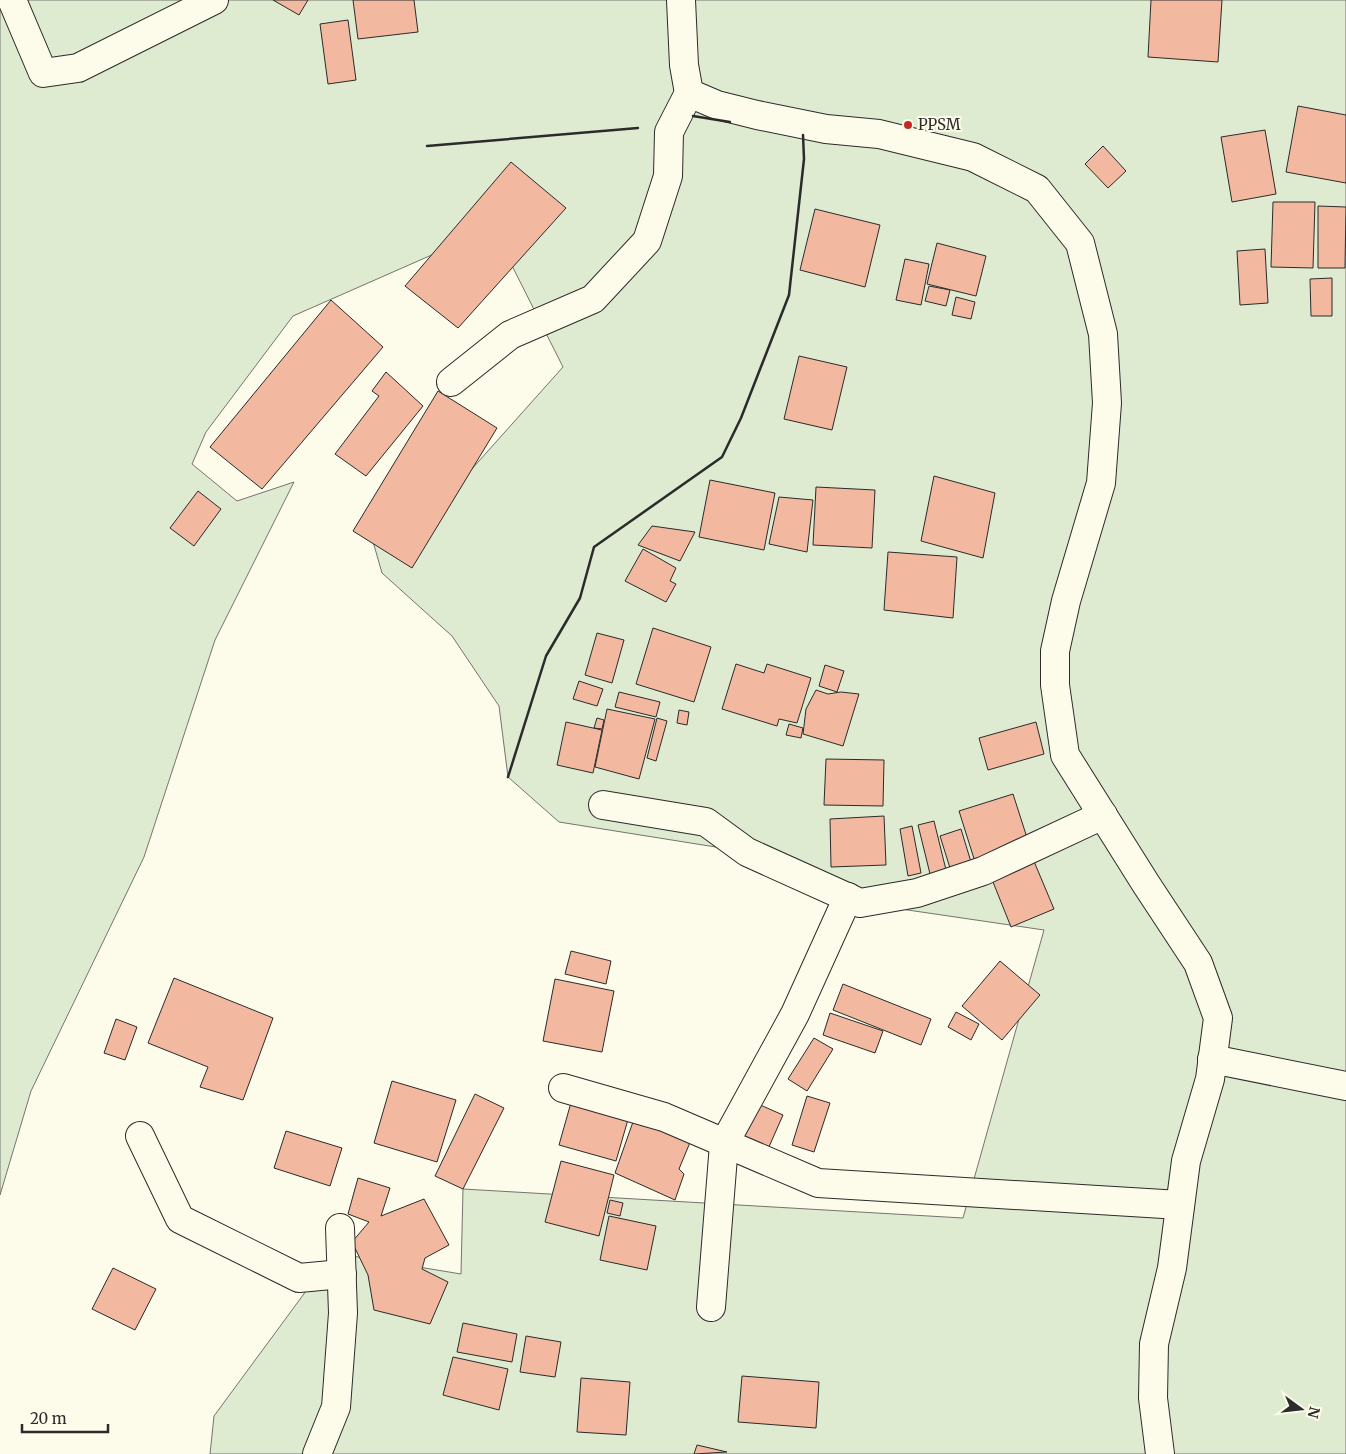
<svg xmlns="http://www.w3.org/2000/svg" width="1346" height="1454" viewBox="0 0 1346 1454" font-family="Merriweather,serif">
	<rect width="100%" height="100%" fill="#fdfbea"/>
	<path fill="#deebd1" stroke="#74746e" d="M0,0H1346V1454H210L214,1416L334,1253L461,1274L463,1189L963,1218L1044,930L860,903L747,852L559,822L508,777L499,706L452,636L382,573L370,531L412,536L563,367L493,228L293,316L206,432L192,464L237,501L294,482L215,640L144,857L31,1091L0,1195Z"/>
	<g fill="#f2b8a0" stroke="#2b2b2b">
		<path d="M273,0H308L299,15Z"/>
		<path d="M353,0H414L418,32L358,39Z"/>
		<path d="M1151,0H1222L1218,62L1148,57Z"/>
		<path d="M348,20L356,80L328,84L320,24Z"/>
		<path d="M1298,106L1346,115V183L1286,172Z"/>
		<path d="M1265,130L1276,194L1232,202L1221,137Z"/>
		<path d="M1103,146L1126,171L1108,188L1085,164Z"/>
		<path d="M511,162L566,208L458,328L405,286Z"/>
		<path d="M1273,202H1315L1313,268L1271,267Z"/>
		<path d="M1318,206L1346,207L1345,268H1318Z"/>
		<path d="M815,209L880,225L865,287L800,270Z"/>
		<path d="M937,243L986,256L976,296L927,284Z"/>
		<path d="M1265,249L1268,303L1240,305L1237,251Z"/>
		<path d="M905,259L929,264L921,305L896,300Z"/>
		<path d="M1332,278V316H1311L1310,279Z"/>
		<path d="M929,286L950,290L946,306L925,301Z"/>
		<path d="M956,297L975,302L971,319L952,315Z"/>
		<path d="M331,300L383,347L262,489L210,447Z"/>
		<path d="M799,356L847,367L832,430L784,419Z"/>
		<path d="M386,372L423,406L366,476L335,454L379,396L372,391Z"/>
		<path d="M438,391L497,428L412,568L353,531Z"/>
		<path d="M934,476L995,493L983,558L921,541Z"/>
		<path d="M710,480L775,493L764,550L699,537Z"/>
		<path d="M816,487L875,490L872,548L813,545Z"/>
		<path d="M198,491L221,509L194,546L170,528Z"/>
		<path d="M779,497L813,500L807,552L769,544Z"/>
		<path d="M652,526L695,532L680,561L638,545Z"/>
		<path d="M643,549L676,568L670,581L676,584L666,602L625,581Z"/>
		<path d="M888,552L957,557L953,618L884,610Z"/>
		<path d="M653,628L711,647L694,702L636,684Z"/>
		<path d="M597,633L624,640L612,683L585,675Z"/>
		<path d="M736,664L764,673L767,664L811,678L797,723L779,719L777,726L722,709Z"/>
		<path d="M825,665L844,671L837,692L819,686Z"/>
		<path d="M579,681L603,689L597,706L573,699Z"/>
		<path d="M816,690L828,694L841,692L859,694L843,746L803,734L806,709Z"/>
		<path d="M619,692L660,702L656,717L615,707Z"/>
		<path d="M607,709L655,719L639,779L595,767Z"/>
		<path d="M679,710L689,712L687,725L677,723Z"/>
		<path d="M597,718L604,720L602,729L594,728Z"/>
		<path d="M657,718L667,721L656,761L647,758Z"/>
		<path d="M566,722L602,730L593,773L557,765Z"/>
		<path d="M1036,722L1044,754L988,770L979,738Z"/>
		<path d="M789,724L803,728L801,738L786,735Z"/>
		<path d="M826,759L884,760L883,806L824,805Z"/>
		<path d="M1013,794L1030,847L976,865L959,811Z"/>
		<path d="M884,816L886,865L831,867L830,819Z"/>
		<path d="M934,821L947,874L931,878L918,825Z"/>
		<path d="M912,826L921,873L908,876L900,829Z"/>
		<path d="M961,829L971,862L950,868L940,836Z"/>
		<path d="M1033,859L1054,909L1011,927L991,877Z"/>
		<path d="M571,951L611,961L606,984L565,974Z"/>
		<path d="M1000,961L1040,995L1002,1040L962,1006Z"/>
		<path d="M174,978L273,1018L243,1100L200,1087L208,1067L148,1043Z"/>
		<path d="M555,979L614,991L602,1052L543,1041Z"/>
		<path d="M843,984L931,1019L921,1045L833,1010Z"/>
		<path d="M956,1012L979,1024L971,1040L948,1027Z"/>
		<path d="M830,1013L883,1031L875,1053L823,1035Z"/>
		<path d="M116,1019L137,1027L125,1060L104,1053Z"/>
		<path d="M814,1038L833,1049L807,1091L788,1079Z"/>
		<path d="M392,1081L456,1100L437,1162L374,1143Z"/>
		<path d="M475,1094L504,1108L463,1189L435,1176Z"/>
		<path d="M807,1096L830,1103L814,1152L792,1145Z"/>
		<path d="M572,1099L629,1116L616,1161L559,1145Z"/>
		<path d="M758,1104L783,1115L768,1149L743,1138Z"/>
		<path d="M634,1119L691,1140L679,1169L684,1174L675,1200L615,1173Z"/>
		<path d="M286,1131L342,1148L330,1186L274,1168Z"/>
		<path d="M561,1161L614,1175L599,1236L545,1222Z"/>
		<path d="M358,1178L390,1188L381,1216L424,1199L449,1245L425,1258L422,1269L448,1282L430,1324L374,1310L368,1275L352,1242L369,1222L348,1214Z"/>
		<path d="M610,1200L623,1203L620,1216L607,1213Z"/>
		<path d="M609,1216L656,1226L647,1270L600,1260Z"/>
		<path d="M113,1268L156,1289L135,1330L92,1309Z"/>
		<path d="M463,1323L517,1334L512,1362L457,1352Z"/>
		<path d="M526,1336L561,1342L555,1377L520,1372Z"/>
		<path d="M453,1357L508,1369L499,1410L443,1395Z"/>
		<path d="M742,1376L819,1382L816,1428L738,1422Z"/>
		<path d="M581,1378L630,1382L626,1435L577,1432Z"/>
		<path d="M697,1445L727,1452L694,1454Z"/>
	</g>
	<g fill="none" stroke-linecap="round" stroke-linejoin="round">
		<defs>
			<g id="minor">
				<path d="M12,0L43,73L78,68L214,0"/>
				<path d="M681,0L684,65L689,93L717,105L757,115L826,129L879,134L973,157L1037,189L1080,243L1103,334L1107,403L1101,483L1066,601L1055,651V685L1065,755L1146,884L1198,963L1218,1018L1210,1079L1186,1161L1172,1268L1154,1344L1153,1398L1160,1454"/>
				<path d="M451,382L510,335L593,299L647,241L668,176L669,132L689,93"/>
				<path d="M603,805L706,822L747,852L860,903L917,893L983,871L1103,815"/>
				<path d="M1212,1059L1346,1086"/>
				<path d="M563,1088L664,1117L818,1183L1180,1205"/>
				<path d="M140,1136L180,1219L299,1278L342,1274"/>
				<path d="M711,1307L724,1144L795,1014L848,897"/>
				<path d="M317,1454L336,1407L343,1313L340,1228"/>
			</g>
		</defs>
		<use href="#minor" stroke="#2b2b2b" stroke-width="30"/>
		<use href="#minor" stroke="#fdfbea" stroke-width="28"/>
		<g stroke="#2b2b2b" stroke-width="2.5">
			<path d="M693,116L730,122"/>
			<path d="M427,146L638,128"/>
			<path d="M508,777L546,656L580,598L594,547L722,457L741,418L789,295L804,159L803,135"/>
		</g>
	</g>
	<circle fill="#c62828" stroke="#fdfbea" stroke-width="2" cx="908" cy="125" r="5"/>
	<g text-anchor="middle" stroke-width="4" stroke-linejoin="round" paint-order="stroke">
		<g font-size="15" fill="#2b2b2b" stroke="#fdfbea" text-anchor="start">
			<text x="918" y="130">PPSM</text>
		</g>
	</g>
	<g transform="translate(1301 1409) rotate(105)" stroke="#fdfbea" stroke-width="4" paint-order="stroke">
	<path d="M0-4L9 19L0 12L-9 19Z" fill="#2b2b2b"/>
	<text y="-8" font-size="14" font-weight="bold" text-anchor="middle" fill="#2b2b2b">N</text>
	</g>
	<path d="M22 1424v8h86v-8" fill="none" stroke="#2b2b2b" stroke-width="2.5"/>
	<text x="30" y="1424" font-size="15" fill="#2b2b2b" stroke="#fdfbea" stroke-width="4" paint-order="stroke">20 m</text>
</svg>
